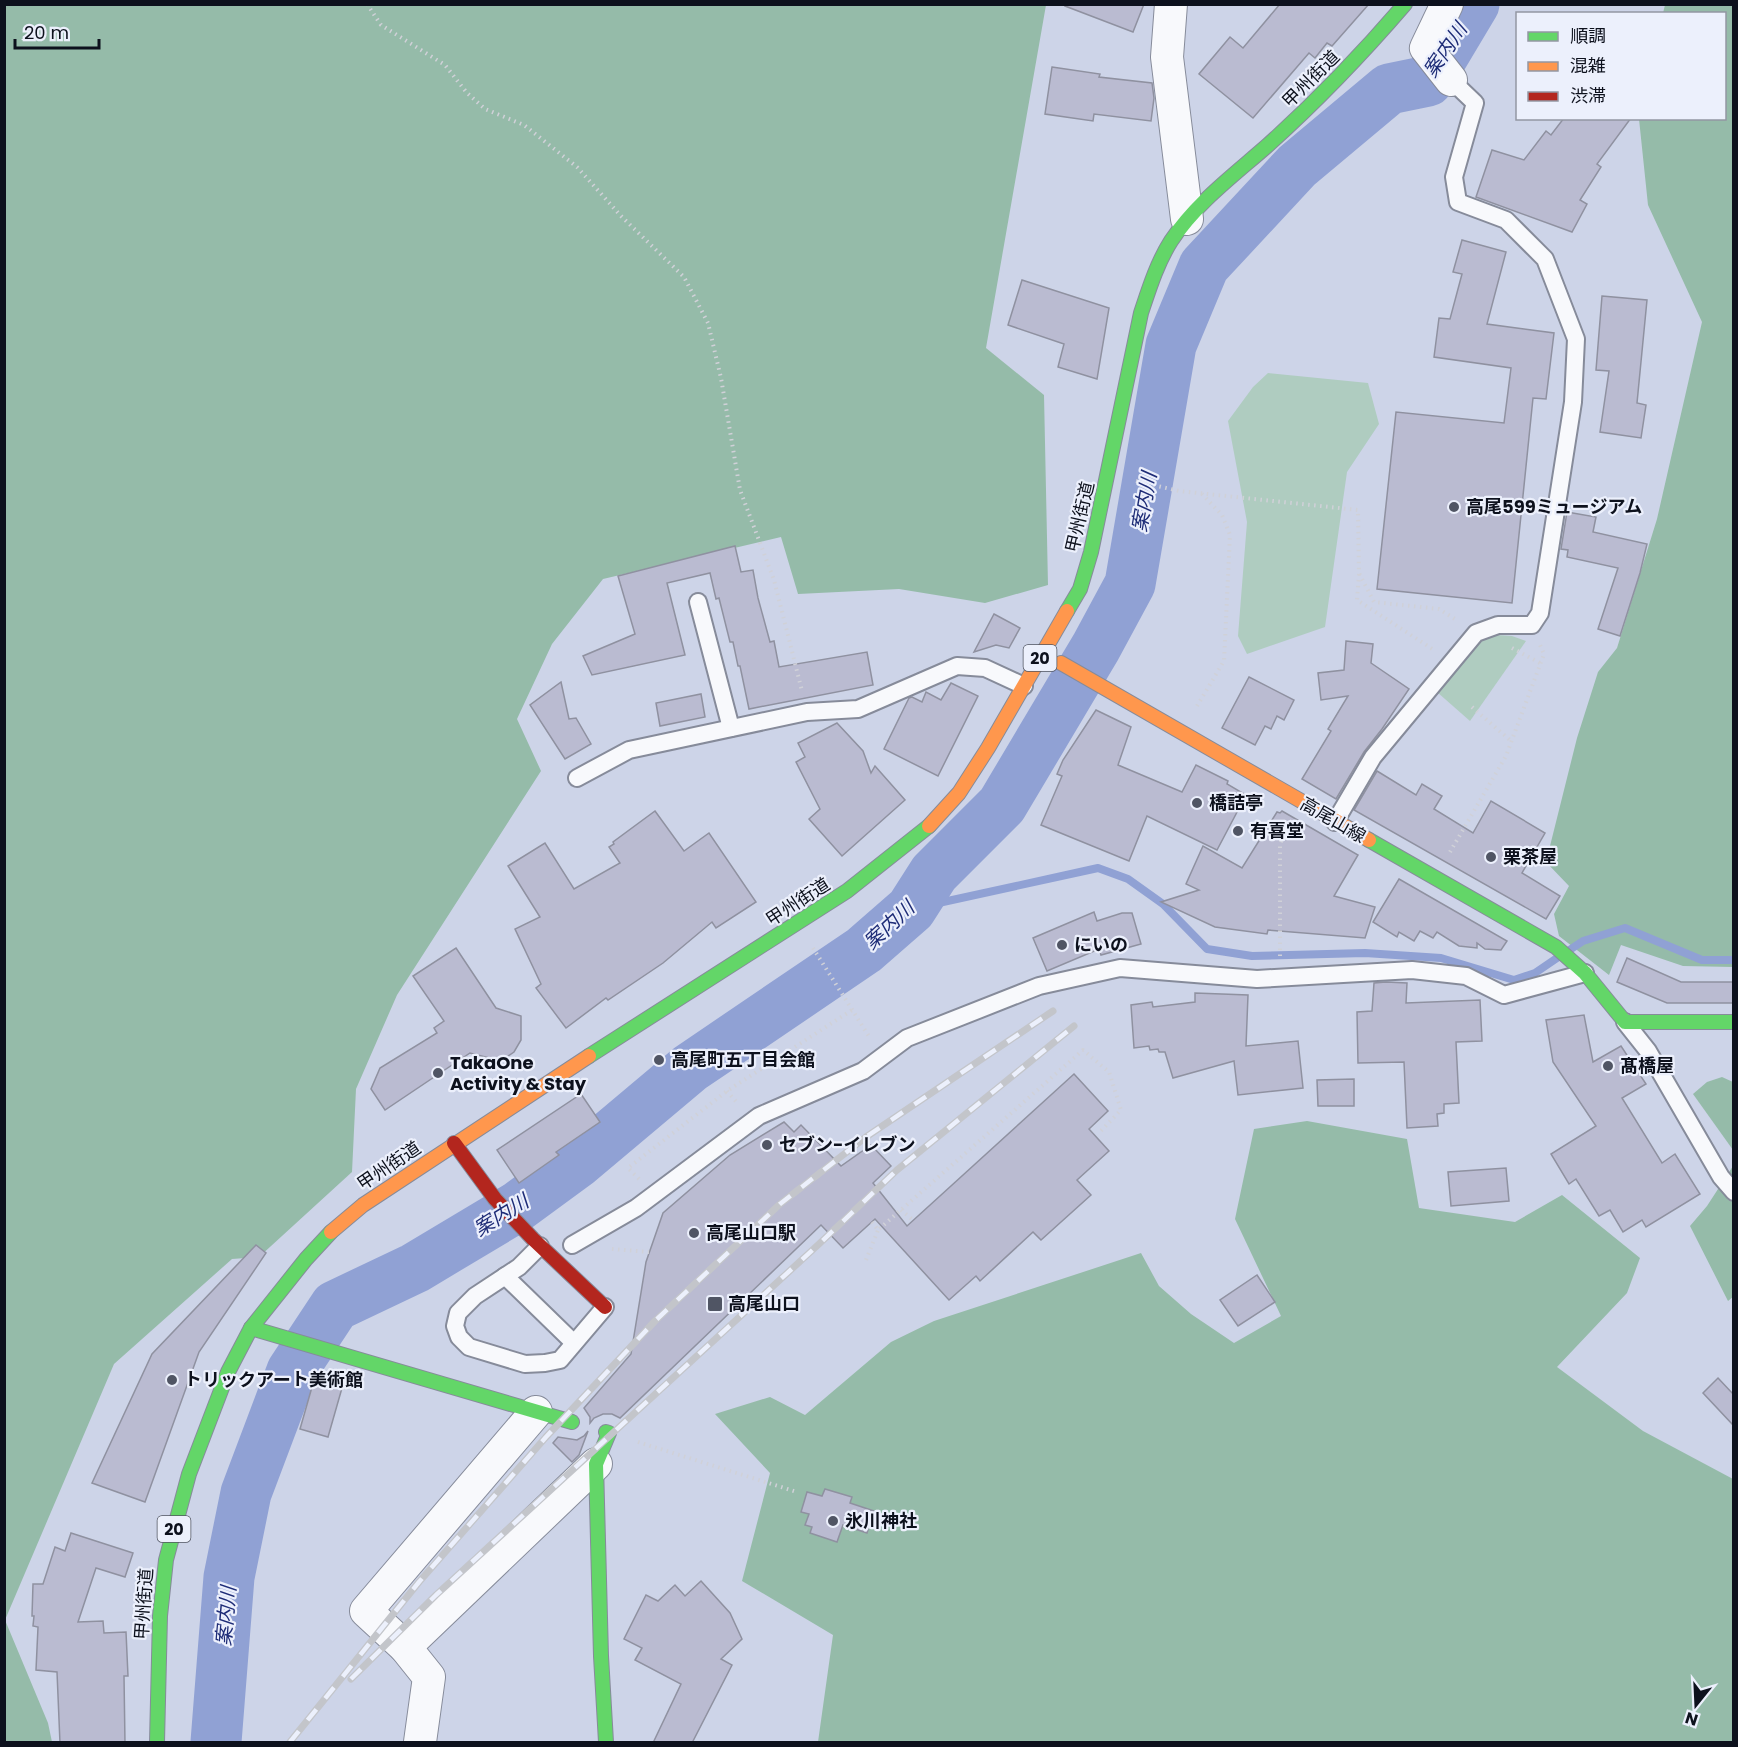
<svg xmlns="http://www.w3.org/2000/svg" width="1738" height="1747" viewBox="0 0 1738 1747" font-family="Poppins,'Noto Sans JP',sans-serif">
	<rect width="100%" height="100%" fill="#cdd4e8"/>
	<g fill="#afccc0">
		<path d="M1268,373L1368,383L1379,424L1347,472L1325,627L1247,654L1238,636L1247,522L1228,421L1253,387Z"/>
		<path d="M1497,635L1512,636L1526,641L1470,721L1437,692L1482,639Z"/>
	</g>
	<g fill="#95bba9">
		<path d="M5,5H1046L986,348L1044,395L1048,585L985,603L899,589L798,594L781,537L603,579L552,644L517,719L541,771L397,995L356,1089L352,1172L259,1257L232,1259L114,1364L5,1620L48,1723L52,1742H5Z"/>
		<path d="M1665,5H1733V967L1683,966L1621,945L1609,975L1559,936L1554,914L1569,886L1546,862L1577,738L1598,672L1617,648L1657,519L1702,322L1648,205L1639,119L1724,118V14L1663,13Z"/>
		<path d="M1722,1077L1733,1082V1150L1693,1094L1707,1082Z"/>
		<path d="M1307,1121L1407,1139L1419,1208L1515,1222L1562,1195L1640,1258L1627,1293L1557,1367L1643,1431L1733,1479V1742H818L833,1635L742,1581L770,1473L715,1414L770,1397L805,1415L891,1342L934,1321L1141,1253L1159,1286L1191,1314L1234,1343L1281,1316L1235,1219L1254,1129Z"/>
		<path d="M1733,1166L1734,1296L1728,1301L1690,1226L1707,1206Z"/>
	</g>
	<g fill="none" stroke-linecap="round" stroke-linejoin="round">
		<g stroke="#90a1d4" stroke-width="8">
			<path d="M911,909L1098,868L1128,879L1163,904L1207,949L1252,956L1365,953L1441,958L1514,980L1535,973L1557,958"/>
			<path d="M1568,951L1583,941L1625,928L1702,960H1734"/>
		</g>
		<path stroke="#90a1d4" stroke-width="51" d="M216,1742L229,1577L246,1493L292,1371L335,1306L415,1268L517,1207L577,1163L690,1068L864,950L911,909L934,873L1002,805L1096,647L1130,584L1171,345L1204,266L1297,166L1389,89L1428,81L1474,4"/>
	</g>
	<g fill="#babbd1" stroke="#8f91a0" stroke-width="1.5">
		<path d="M1066,4H1144L1133,32L1065,6Z"/>
		<path d="M1280,4H1369L1332,46L1327,43L1315,58L1309,53L1253,118L1199,74L1230,37L1243,48Z"/>
		<path d="M1052,67L1100,74L1099,77L1152,83L1154,98L1151,121L1094,114L1093,121L1045,114Z"/>
		<path d="M1564,118H1631L1597,164L1601,167L1580,200L1587,204L1572,232L1476,197L1492,150L1524,160L1546,131L1551,135Z"/>
		<path d="M1462,240L1506,252L1487,324L1554,333L1546,399L1533,398L1512,603L1377,589L1396,412L1504,423L1511,368L1434,357L1439,318L1450,319L1462,274L1453,272Z"/>
		<path d="M1022,280L1109,308L1097,379L1058,367L1064,344L1008,325Z"/>
		<path d="M1602,296L1647,300L1637,403L1646,405L1641,438L1600,432L1609,371L1596,370Z"/>
		<path d="M1567,512L1596,517L1593,532L1647,544L1640,573L1620,636L1598,629L1618,568L1567,557L1568,550L1561,549Z"/>
		<path d="M735,546L741,572L753,570L758,598L770,642L774,641L779,667L867,652L873,685L749,709L740,666H738L733,642H730L719,598L716,599L710,573L667,583L685,655L592,675L583,656L635,634L618,576Z"/>
		<path d="M994,614L1020,628L1009,648L996,645L974,652Z"/>
		<path d="M1346,641L1373,644L1371,663L1409,689L1382,729L1364,752L1336,799L1302,779L1331,731L1328,729L1348,696L1321,700L1318,673L1344,670Z"/>
		<path d="M1249,677L1294,700L1284,720L1277,716L1271,729L1265,726L1255,745L1222,728Z"/>
		<path d="M561,682L569,719L576,718L591,744L565,759L530,705Z"/>
		<path d="M951,683L978,696L938,776L884,749L909,698L912,697L922,702L926,692L941,700Z"/>
		<path d="M701,694L705,717L660,726L656,703Z"/>
		<path d="M1096,710L1131,727L1118,765L1182,792L1196,765L1228,781L1227,784L1246,795L1217,850L1147,816L1129,861L1041,825L1062,776L1057,774L1063,760Z"/>
		<path d="M837,723L863,751L871,773L875,766L905,800L842,856L809,819L820,809L796,762L805,757L798,743Z"/>
		<path d="M1377,771L1416,795L1422,784L1442,796L1434,809L1473,833L1491,801L1545,833L1522,873L1560,896L1546,919L1354,810Z"/>
		<path d="M655,811L684,851L709,833L756,902L716,928L712,922L663,963L608,1000L606,998L566,1028L536,988L541,984L515,929L540,917L508,866L545,843L574,889L620,863L609,847L614,844L613,842Z"/>
		<path d="M1282,811L1358,855L1334,896L1375,907L1365,938L1268,930L1267,934L1215,927L1161,902L1199,890L1186,884L1203,846L1242,868L1277,812L1280,813Z"/>
		<path d="M1399,879L1507,941L1501,950L1485,949L1477,943V948L1459,946L1437,932L1433,938L1420,931L1414,941L1399,932L1397,937L1373,922Z"/>
		<path d="M1094,912L1097,921L1122,913H1132L1141,944L1101,955L1099,949L1047,971L1033,938Z"/>
		<path d="M456,948L496,1008L521,1016V1040L514,1052L501,1061L470,1053L385,1110L371,1089L380,1068L437,1033L434,1028L444,1021L413,976Z"/>
		<path d="M1627,958L1681,982H1734V1003H1667L1617,982Z"/>
		<path d="M1386,982L1407,983L1406,1003L1480,1000L1482,1041L1456,1042L1459,1103L1444,1104V1113L1437,1114L1438,1126L1407,1128L1404,1062L1358,1063L1357,1012L1372,1011L1374,983Z"/>
		<path d="M1195,993L1248,995L1246,1046L1298,1041L1303,1088L1238,1095L1234,1061L1173,1078L1165,1052H1159L1158,1049L1150,1050L1149,1046L1134,1048L1131,1005L1152,1002L1153,1007L1195,1002Z"/>
		<path d="M1584,1015L1593,1062L1621,1046L1646,1084L1622,1098L1662,1163L1675,1154L1700,1194L1646,1227L1642,1220L1623,1232L1610,1210L1599,1216L1576,1179L1569,1184L1551,1154L1596,1126L1553,1062L1546,1020Z"/>
		<path d="M1074,1074L1108,1111L1089,1129L1109,1151L1077,1180L1091,1195L1041,1240L1033,1232L980,1281L976,1276L949,1300L875,1219L843,1248L821,1225L620,1418L612,1414H603L594,1418L590,1423V1417L584,1408L631,1354L646,1262L663,1213L730,1155L784,1122L794,1132L801,1125L841,1166L871,1145L891,1166L873,1183L907,1226Z"/>
		<path d="M1354,1079V1106H1318L1317,1080Z"/>
		<path d="M581,1094L600,1122L556,1152L559,1155L519,1183L497,1150Z"/>
		<path d="M1506,1168L1509,1201L1451,1206L1448,1172Z"/>
		<path d="M256,1245L266,1253L199,1352L145,1502L92,1483L152,1354Z"/>
		<path d="M1257,1275L1275,1302L1238,1326L1220,1300Z"/>
		<path d="M316,1373L344,1381L328,1437L300,1429Z"/>
		<path d="M1718,1378L1734,1395V1426L1703,1393Z"/>
		<path d="M588,1431L579,1455L572,1462L553,1443L558,1437L577,1440L584,1436Z"/>
		<path d="M825,1489L852,1497L850,1503L874,1511L867,1533L843,1525L837,1542L810,1533L812,1527L805,1525L809,1514L801,1512L807,1492L822,1496Z"/>
		<path d="M71,1533L133,1553L125,1577L96,1568L78,1622L103,1621L104,1633L126,1632L128,1676H124L125,1743H60L57,1672L36,1670L38,1627L33,1626L34,1616H32L33,1584H43L55,1547L65,1551Z"/>
		<path d="M701,1581L730,1613L742,1639L721,1659L732,1665L692,1743H653L681,1684L635,1660L642,1648L624,1639L646,1595L658,1601L675,1585L685,1596Z"/>
	</g>
	<g fill="none" stroke-linecap="round" stroke-linejoin="round">
		<defs>
			<g id="lane">
				<path d="M698,602L731,728"/>
				<path d="M577,778L629,750L807,712L858,709L957,666L985,668L1024,686"/>
				<path d="M1335,822L1373,757L1476,633L1498,625H1532L1540,613L1573,402L1576,339L1545,259L1506,220L1458,202L1454,177L1475,103L1451,80"/>
				<path d="M1625,1022L1648,1051L1721,1177L1734,1192"/>
				<path d="M572,1245L636,1208L759,1116L863,1071L907,1038L1039,986L1120,968L1257,979L1412,970L1466,976L1504,995L1585,973"/>
				<path d="M540,1246L519,1267L475,1296L458,1313L455,1326L459,1337L469,1347L525,1364L545,1363L560,1360L605,1307"/>
				<path d="M505,1276L574,1343"/>
			</g>
			<g id="street">
				<path d="M1171,4L1167,57L1187,219"/>
				<path d="M1447,4L1426,48L1451,80"/>
				<path d="M536,1412L366,1611L405,1647L596,1464"/>
				<path d="M405,1647L429,1677L420,1742"/>
			</g>
			<g id="fast">
				<path d="M1067,611L1080,589L1091,552L1141,313C1149,289 1157,263 1171,241C1196,203 1234,175 1268,145C1317,101 1362,54 1405,4"/>
				<path d="M1369,840L1556,947L1585,973L1625,1022H1734"/>
				<path d="M589,1056L847,891L929,826"/>
				<path d="M251,1328L572,1422"/>
				<path d="M606,1432L609,1433L596,1464L601,1656L606,1742"/>
				<path d="M157,1742L160,1616L166,1560L189,1474L228,1372L251,1328L306,1259L331,1232"/>
			</g>
			<g id="slow">
				<path d="M1061,663L1369,840"/>
				<path d="M929,826L959,793L988,748L1067,611"/>
				<path d="M331,1232L363,1205L589,1056"/>
			</g>
			<path id="jam" d="M454,1143L495,1199L533,1239L605,1307"/>
		</defs>
		<use href="#lane" stroke="#868b9a" stroke-width="20"/>
		<use href="#street" stroke="#868b9a" stroke-width="34"/>
		<use href="#fast" stroke="#868b9a" stroke-width="16"/>
		<use href="#slow" stroke="#868b9a" stroke-width="16"/>
		<use href="#jam" stroke="#868b9a" stroke-width="16"/>
		<g stroke="#d0d1d8" stroke-width="4" stroke-dasharray="1.5 4.5" stroke-linecap="butt">
			<path d="M367,4L381,25L445,65L467,93L485,109L524,125L577,167L621,216L684,277L708,323L721,378L740,490L774,580L802,691"/>
			<path d="M1136,481L1179,491L1358,510L1359,573L1374,602L1439,609L1458,621"/>
			<path d="M1359,574L1357,600L1434,650"/>
			<path d="M1512,648L1540,663"/>
			<path d="M1197,706L1224,661L1230,535L1222,515L1202,494"/>
			<path d="M1472,707L1511,741"/>
			<path d="M1450,852L1506,756L1544,654L1540,645"/>
			<path d="M813,948L870,1038"/>
			<path d="M1280,956V844L1287,827"/>
			<path d="M727,1091L738,1104"/>
			<path d="M639,1179L628,1168L727,1091L852,1010"/>
			<path d="M901,1210L913,1220"/>
			<path d="M872,1222L878,1230L1083,1050L1109,1072L1121,1110L1099,1133"/>
			<path d="M612,1249L649,1252"/>
			<path d="M866,1260L878,1230"/>
			<path d="M638,1442L797,1492"/>
		</g>
		<use href="#lane" stroke="#f8f9fc" stroke-width="16"/>
		<use href="#street" stroke="#f8f9fc" stroke-width="32"/>
		<use href="#fast" stroke="#63d668" stroke-width="14"/>
		<use href="#slow" stroke="#ff974d" stroke-width="14"/>
		<use href="#jam" stroke="#b3261e" stroke-width="14"/>
		<defs>
			<g id="rail">
				<path d="M351,1679L436,1595L819,1244L897,1170L1074,1026"/>
				<path d="M290,1742L419,1582L546,1437L655,1321L780,1204L866,1137L1053,1011"/>
			</g>
		</defs>
		<use href="#rail" stroke="#c3c5ca" stroke-width="7"/>
		<use href="#rail" stroke="#ecf0fc" stroke-width="4.5" stroke-dasharray="14" stroke-linecap="butt"/>
	</g>
	<g fill="#505564" stroke="#ecf0fc" stroke-width="2">
		<circle cx="1454" cy="507" r="6"/>
		<circle cx="1197" cy="803" r="6"/>
		<circle cx="1238" cy="831" r="6"/>
		<circle cx="1491" cy="857" r="6"/>
		<circle cx="1062" cy="945" r="6"/>
		<circle cx="659" cy="1060" r="6"/>
		<circle cx="1608" cy="1066" r="6"/>
		<circle cx="438" cy="1073" r="6"/>
		<circle cx="767" cy="1145" r="6"/>
		<circle cx="694" cy="1233" r="6"/>
		<rect x="707" y="1296" width="16" height="16" rx="3"/>
		<circle cx="172" cy="1380" r="6"/>
		<circle cx="833" cy="1521" r="6"/>
	</g>
	<g text-anchor="middle" stroke-width="4.5" stroke-linejoin="round" paint-order="stroke">
		<g fill="#ecf0fc" stroke="#505460" stroke-width="1.5">
			<rect x="1023.5" y="645" width="33" height="26" rx="4.5"/>
			<rect x="157.5" y="1516" width="33" height="26" rx="4.5"/>
		</g>
		<g font-size="16" font-weight="bold" fill="#0d111d">
			<text x="1040" y="664">20</text>
			<text x="174" y="1535">20</text>
		</g>
		<g font-size="18" fill="#0d111d" stroke="#ecf0fc">
			<text transform="translate(1311 79) rotate(-45)" y="6">甲州街道</text>
			<text transform="translate(1080 517) rotate(-77)" y="6">甲州街道</text>
			<text transform="translate(1333 820) rotate(30)" y="6">高尾山線</text>
			<text transform="translate(798 902) rotate(-33)" y="6">甲州街道</text>
			<text transform="translate(389 1166) rotate(-34)" y="6">甲州街道</text>
			<text transform="translate(144 1604) rotate(-86)" y="6">甲州街道</text>
		</g>
		<g font-size="18" font-weight="bold" fill="#0d111d" stroke="#ecf0fc" text-anchor="start">
			<text x="1466" y="513">高尾599ミュージアム</text>
			<text x="1209" y="809">橋詰亭</text>
			<text x="1250" y="837">有喜堂</text>
			<text x="1503" y="863">栗茶屋</text>
			<text x="1074" y="951">にいの</text>
			<text x="671" y="1066">高尾町五丁目会館</text>
			<text x="450" y="1069">TakaOne<tspan x="450" dy="21">Activity &amp; Stay</tspan></text>
			<text x="1620" y="1072">髙橋屋</text>
			<text x="779" y="1151">セブン-イレブン</text>
			<text x="706" y="1239">高尾山口駅</text>
			<text x="728" y="1310">高尾山口</text>
			<text x="184" y="1386">トリックアート美術館</text>
			<text x="845" y="1527">氷川神社</text>
		</g>
		<g font-size="20" font-style="italic" fill="#1e2c77" stroke="#ecf0fc">
			<text transform="translate(1445 50) rotate(-56)" y="7">案内川</text>
			<text transform="translate(1144 502) rotate(-80)" y="7">案内川</text>
			<text transform="translate(889 925) rotate(-43)" y="7">案内川</text>
			<text transform="translate(501 1215) rotate(-32)" y="7">案内川</text>
			<text transform="translate(226 1616) rotate(-85)" y="7">案内川</text>
		</g>
	</g>
	<rect width="1738" height="1747" fill="none" stroke="#0d111d" stroke-width="12"/>
	<rect x="1516" y="12" width="210" height="108" fill="#ecf0fc" stroke="#9397a3" stroke-width="1.5"/>
	<rect x="1528" y="32" width="30" height="9" fill="#63d668" stroke="#9397a3" stroke-width="1.5"/>
	<text x="1570" y="42" font-size="18" fill="#0d111d">順調</text>
	<rect x="1528" y="62" width="30" height="9" fill="#ff974d" stroke="#9397a3" stroke-width="1.5"/>
	<text x="1570" y="72" font-size="18" fill="#0d111d">混雑</text>
	<rect x="1528" y="92" width="30" height="9" fill="#b3261e" stroke="#9397a3" stroke-width="1.5"/>
	<text x="1570" y="102" font-size="18" fill="#0d111d">渋滞</text>
	<g transform="translate(1696 1705) rotate(198)" stroke="#ecf0fc" stroke-width="4.5" paint-order="stroke">
	<path d="M0-4.5L10 22L0 15L-10 22Z" fill="#0d111d"/>
	<text y="-9" font-size="16" font-weight="bold" text-anchor="middle" fill="#0d111d">N</text>
	</g>
	<path d="M15 39v9h84v-9" fill="none" stroke="#0d111d" stroke-width="3"/>
	<text x="24" y="39" font-size="18" fill="#0d111d" stroke="#ecf0fc" stroke-width="4.5" paint-order="stroke">20 m</text>
</svg>
